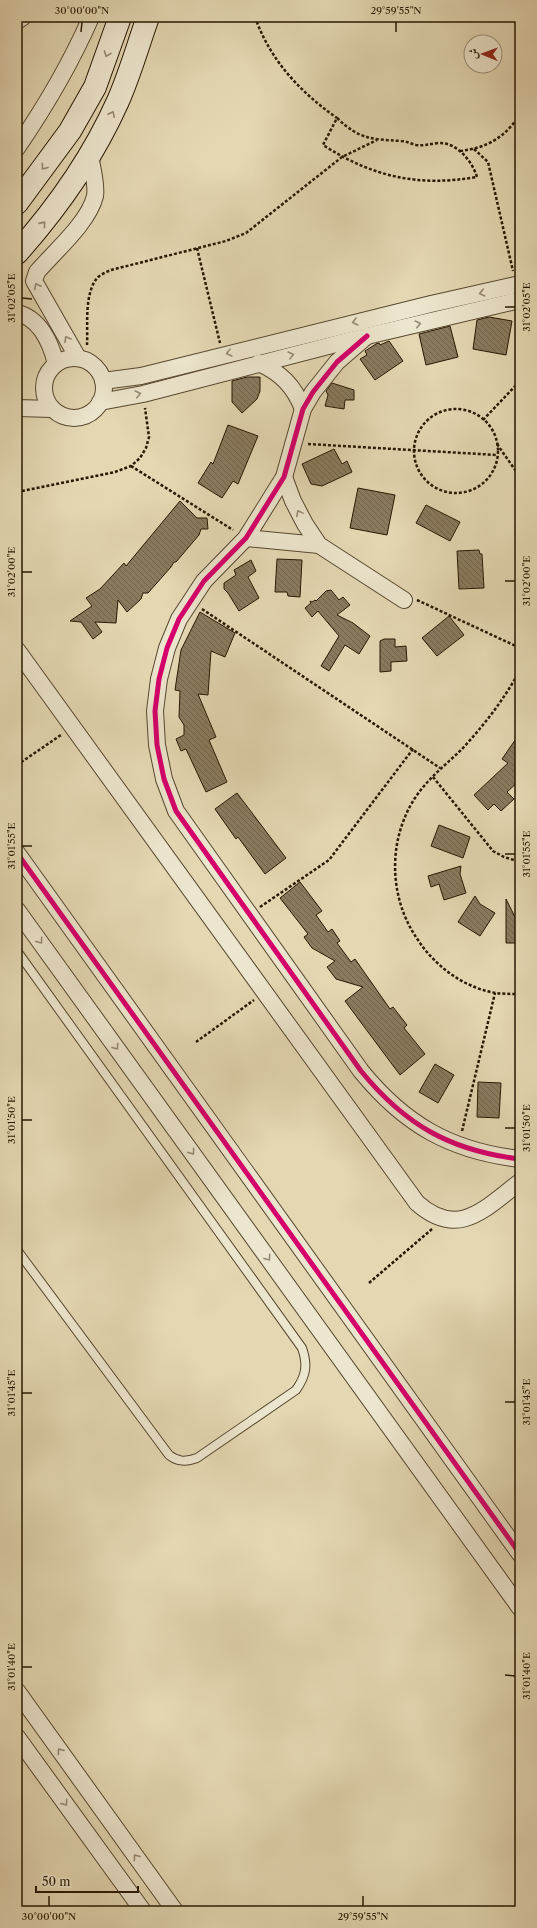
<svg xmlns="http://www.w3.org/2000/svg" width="537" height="1928" viewBox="0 0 537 1928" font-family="'Libre Caslon Text',Amiri,serif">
	<defs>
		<pattern id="building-back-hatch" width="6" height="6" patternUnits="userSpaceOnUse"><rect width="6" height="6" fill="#897b5e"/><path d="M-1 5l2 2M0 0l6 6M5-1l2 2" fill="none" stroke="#70644b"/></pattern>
	</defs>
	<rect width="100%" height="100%" fill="#e4d8b3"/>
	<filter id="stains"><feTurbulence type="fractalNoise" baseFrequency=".005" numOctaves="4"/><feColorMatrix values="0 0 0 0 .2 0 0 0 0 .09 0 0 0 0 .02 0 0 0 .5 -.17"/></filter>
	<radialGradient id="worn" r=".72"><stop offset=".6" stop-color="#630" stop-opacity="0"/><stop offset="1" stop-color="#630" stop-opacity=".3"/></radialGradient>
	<g fill="url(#building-back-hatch)" stroke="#271701">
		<path d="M489,317L512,321L506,355L473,349L477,320Z"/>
		<path d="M450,326L458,357L426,365L419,334Z"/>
		<path d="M389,341L403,361L375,380L360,359L367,355L365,351L376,344L379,343L380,345Z"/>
		<path d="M247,377H260V391L257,399L242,413L232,402V381Z"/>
		<path d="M332,383L354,390V400H345L344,409L325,406L328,395L326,391Z"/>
		<path d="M228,425L258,436L238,484L233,481L222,498L198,483L211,462L213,464Z"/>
		<path d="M334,449L342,464L347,461L352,472L322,486L311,484L302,464Z"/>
		<path d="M358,488L395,495L387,535L350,528Z"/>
		<path d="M180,501L197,518H207L208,529H201L199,535L176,562H174L171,567L148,593H143L141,599L127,612L118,600L116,623L95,622L102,632L93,639L81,622L70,621L92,606L86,598L100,589L124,563L126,566Z"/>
		<path d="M426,505L460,522L450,541L416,523Z"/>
		<path d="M479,550L480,554H482L484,588L459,589L457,551Z"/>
		<path d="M277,559L302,560L300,597L288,596L287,592H275Z"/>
		<path d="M251,560L256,571L248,577L259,598L239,611L228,593L224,589V583L236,575L234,570Z"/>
		<path d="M331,590L339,600L343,597L350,605L337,615L353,623L370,636L359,654L345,645L329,671L321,666L339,636L318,611L312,617L305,608L311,603L310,601L312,602L315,600L316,601L326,591Z"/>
		<path d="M200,612L235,633L225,657L211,651L208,695L198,694L216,737L209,740L227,782L206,792L186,749L181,751L176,739L184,735V725L179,717L180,691L175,690L181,650Z"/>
		<path d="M449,616L464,635L437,656L422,638Z"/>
		<path d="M384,639H395V647L406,646L407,661L391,662V671L380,672V641Z"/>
		<path d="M520,733V780L507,792L514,799L501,811L494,804L488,810L474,795L508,763L502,759Z"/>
		<path d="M237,793L286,858L265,874L238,837L236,839L215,809Z"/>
		<path d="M439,825L470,837L463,858L431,846Z"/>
		<path d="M461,866L460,874L466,893L444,900L439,884L431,887L428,876Z"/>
		<path d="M300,882L322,911L316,915L328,932L332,929L340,941L337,943L351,962L355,959L390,1009L393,1007L407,1025L404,1028L425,1054L400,1075L345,1001L363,987L336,979L327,967L335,961L312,948L304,937L308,934L280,898Z"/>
		<path d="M475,896L480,904L495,913L480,936L458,922Z"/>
		<path d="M506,899L517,921H520V943H506Z"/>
		<path d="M435,1064L454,1075L438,1103L419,1092Z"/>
		<path d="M478,1082L501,1083L499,1118L477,1117Z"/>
	</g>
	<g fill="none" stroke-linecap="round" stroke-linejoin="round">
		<defs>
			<path id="lane" d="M17,951L302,1348C308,1365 306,1376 296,1390L197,1458C186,1462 178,1462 169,1455L17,1250"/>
			<g id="street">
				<path d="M17,21L23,17"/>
				<path d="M17,148C45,107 71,63 91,17"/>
				<path d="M17,313C40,318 51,344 56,364"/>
				<path d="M367,336L337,362L313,392L303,409L284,477L246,538L204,581L179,619L167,648L159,679L155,711L157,745L164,779L176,811L361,1071C405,1125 451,1151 520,1159"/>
				<path d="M78,358L34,281L37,272C55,251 89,222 95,196C97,186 92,166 90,156"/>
				<circle cx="74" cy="388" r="30"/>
				<path d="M259,363C281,373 294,386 303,409"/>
				<path d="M103,381L141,376L431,304L520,284"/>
				<path d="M100,402L143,394L367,336L520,300"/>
				<path d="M17,408L52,409"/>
				<path d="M284,477L293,501L305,524L319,545L404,600"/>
				<path d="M246,538L319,545"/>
				<path d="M17,650L417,1203C459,1240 485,1208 520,1182"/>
				<path d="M17,853L520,1554"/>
				<path d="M17,910L520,1608"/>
				<path d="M17,1691L175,1911"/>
				<path d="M17,1737L143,1911"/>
			</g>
			<g id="secondary">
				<path d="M17,203L70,131L95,87L120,17"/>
				<path d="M17,253C58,207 93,157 118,101C130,74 138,45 148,17"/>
			</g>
		</defs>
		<use href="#lane" stroke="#56472e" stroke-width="10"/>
		<use href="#street" stroke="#56472e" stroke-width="18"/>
		<use href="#secondary" stroke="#271701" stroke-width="24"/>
		<g stroke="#271701" stroke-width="2.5" stroke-dasharray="3 2" stroke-linecap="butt">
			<path d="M255,17C270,60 300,92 337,118"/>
			<path d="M337,118C360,140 372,139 401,141C407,141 411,144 416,145C424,146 430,144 438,143C457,142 472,161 477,177C418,187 373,177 323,145Z"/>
			<path d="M474,149L488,162L513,271"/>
			<path d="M460,151C487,148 506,137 520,114"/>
			<path d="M197,248L220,343"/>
			<path d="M87,345C88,324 84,295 97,278C100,275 106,272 111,270L226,241L246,233L342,157L377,140"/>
			<circle cx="456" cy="451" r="42"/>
			<path d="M483,420L520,381"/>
			<path d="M308,444L497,455"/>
			<path d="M497,444L520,477"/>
			<path d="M131,466L233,530"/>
			<path d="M17,492L115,472L131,466L140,458L146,448L149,437L145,408"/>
			<path d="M417,600L520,648"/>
			<path d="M202,609L440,768"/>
			<path d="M520,670C505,698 485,724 463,748C447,764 428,778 415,798C387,841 389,899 418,940C435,966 464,988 496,993C504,994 512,994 520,994"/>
			<path d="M17,765L61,735"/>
			<path d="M433,777L493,851L504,857L520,862"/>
			<path d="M260,907L329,860L413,749"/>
			<path d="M196,1042L254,1000"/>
			<path d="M462,1131L495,993"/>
			<path d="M369,1283L432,1229"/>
		</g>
		<use href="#lane" stroke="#ede6ce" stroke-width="8"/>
		<use href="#street" stroke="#ede6ce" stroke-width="16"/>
		<use href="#secondary" stroke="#ede6ce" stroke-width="22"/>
		<defs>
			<g id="cycleway">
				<path d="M367,336L337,362L313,392L303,409L284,477L246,538L204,581L179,619L167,648L159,679L155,711L157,745L164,779L176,811L361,1071C405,1125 451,1151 520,1159"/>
				<path d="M17,853L520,1554"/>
			</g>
		</defs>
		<use href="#cycleway" stroke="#ede6ce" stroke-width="8"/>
		<use href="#cycleway" stroke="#d6006c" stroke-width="5"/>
	</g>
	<defs><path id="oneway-chevron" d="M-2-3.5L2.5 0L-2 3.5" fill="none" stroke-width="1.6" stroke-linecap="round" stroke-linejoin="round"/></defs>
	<g stroke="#948972">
		<use href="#oneway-chevron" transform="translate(107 54) rotate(110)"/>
		<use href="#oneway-chevron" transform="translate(112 114) rotate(-64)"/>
		<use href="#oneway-chevron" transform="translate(44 167) rotate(126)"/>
		<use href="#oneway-chevron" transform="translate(43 224) rotate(-51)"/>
		<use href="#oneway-chevron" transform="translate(37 286) rotate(-117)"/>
		<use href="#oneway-chevron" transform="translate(482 293) rotate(167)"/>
		<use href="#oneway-chevron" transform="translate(355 322) rotate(166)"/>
		<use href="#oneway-chevron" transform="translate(418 324) rotate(-13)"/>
		<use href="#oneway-chevron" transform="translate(67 339) rotate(-120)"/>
		<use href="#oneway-chevron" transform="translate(229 353) rotate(166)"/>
		<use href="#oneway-chevron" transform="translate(291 355) rotate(-14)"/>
		<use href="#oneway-chevron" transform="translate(138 394) rotate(-12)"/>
		<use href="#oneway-chevron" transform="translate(299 513) rotate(-118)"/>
		<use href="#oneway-chevron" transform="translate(40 941) rotate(54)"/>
		<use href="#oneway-chevron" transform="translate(116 1047) rotate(54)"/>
		<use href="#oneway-chevron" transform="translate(192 1152) rotate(54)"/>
		<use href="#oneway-chevron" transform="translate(268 1258) rotate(54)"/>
		<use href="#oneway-chevron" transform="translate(60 1751) rotate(-126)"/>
		<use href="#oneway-chevron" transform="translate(65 1803) rotate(54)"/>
		<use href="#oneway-chevron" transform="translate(136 1857) rotate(-126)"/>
	</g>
	<path fill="none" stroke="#271701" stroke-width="1.5" d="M81,32L82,22M396,32V22M22,298L32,299M505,307H515M22,572H32M505,581H515M22,846H32M505,854H515M22,1120H32M505,1128H515M22,1393H32M505,1402H515M22,1667H32M505,1675L515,1676M49,1906V1896M363,1906V1896"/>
	<rect width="537" height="1928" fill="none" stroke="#e4d8b3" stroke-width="44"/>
	<g transform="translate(483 54) rotate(271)"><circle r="19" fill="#ede6ce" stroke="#9e937c"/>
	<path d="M0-3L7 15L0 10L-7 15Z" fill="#8f2418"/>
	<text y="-6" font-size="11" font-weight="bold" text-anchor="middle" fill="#271701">ش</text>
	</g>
	<path d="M36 1886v6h102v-6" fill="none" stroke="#271701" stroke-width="2"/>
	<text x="42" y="1886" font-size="12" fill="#271701" stroke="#ede6ce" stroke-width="3" paint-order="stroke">50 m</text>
	<rect x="22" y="22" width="493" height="1884" fill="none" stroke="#271701" stroke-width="1.5"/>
	<g font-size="10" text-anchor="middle" fill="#271701">
		<text x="82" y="14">30°00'00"N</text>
		<text x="396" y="14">29°59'55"N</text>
		<text transform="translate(11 298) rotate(-90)" y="4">31°02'05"E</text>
		<text transform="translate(526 307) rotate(-90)" y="4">31°02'05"E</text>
		<text transform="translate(11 572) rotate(-90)" y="4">31°02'00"E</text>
		<text transform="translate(526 581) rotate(-90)" y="4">31°02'00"E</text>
		<text transform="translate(11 846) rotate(-90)" y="4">31°01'55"E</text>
		<text transform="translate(526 854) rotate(-90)" y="4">31°01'55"E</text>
		<text transform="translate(11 1120) rotate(-90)" y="4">31°01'50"E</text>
		<text transform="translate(526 1128) rotate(-90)" y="4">31°01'50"E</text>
		<text transform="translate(11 1393) rotate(-90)" y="4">31°01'45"E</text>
		<text transform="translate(526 1402) rotate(-90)" y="4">31°01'45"E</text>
		<text transform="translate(11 1667) rotate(-90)" y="4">31°01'40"E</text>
		<text transform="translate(526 1676) rotate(-90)" y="4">31°01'40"E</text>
		<text x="49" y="1920">30°00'00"N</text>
		<text x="363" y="1920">29°59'55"N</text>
	</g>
	<rect width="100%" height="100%" filter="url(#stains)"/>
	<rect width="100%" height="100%" fill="url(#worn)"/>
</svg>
